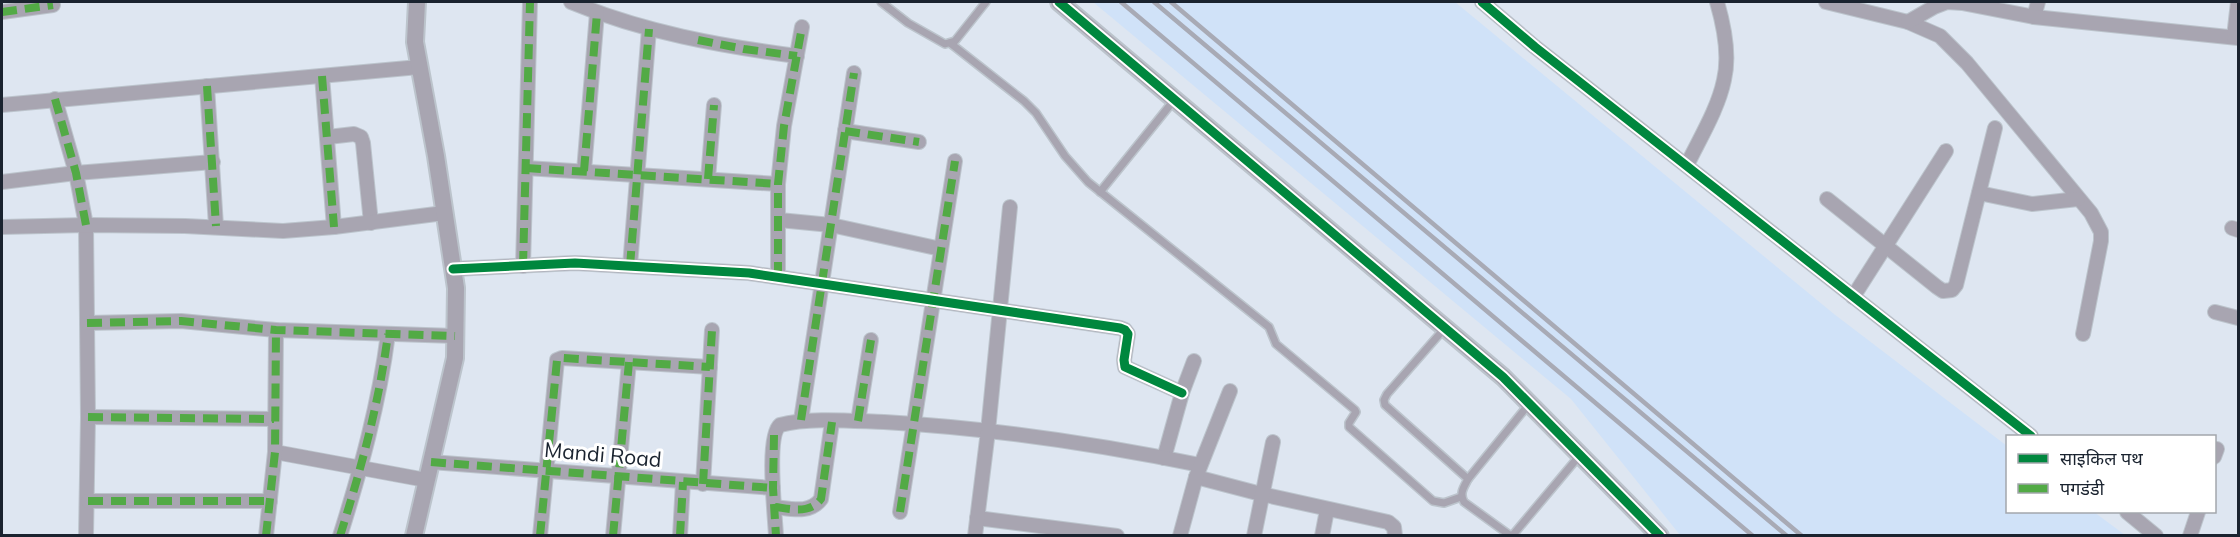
<svg xmlns="http://www.w3.org/2000/svg" width="2240" height="537" viewBox="0 0 2240 537" font-family="Mulish,'Noto Sans Devanagari',sans-serif">
	<rect width="100%" height="100%" fill="#dee6f1"/>
	<path fill="#d0e2f8" d="M1093,2H1455L1834,314L2007,446L2008,512H2094L2125,535H1680L1571,399Z"/>
	<g fill="none" stroke-linecap="round" stroke-linejoin="round">
		<defs>
			<g id="service">
				<path d="M881,2L908,23L945,44L955,41L986,2"/>
				<path d="M950,43L1024,101L1036,113L1065,156L1088,182L1269,327L1276,344L1355,410L1356,412L1349,423V427L1433,501L1444,503L1461,497"/>
				<path d="M1100,192L1175,99"/>
				<path d="M1444,329L1387,394L1384,400L1385,405L1468,479C1464,487 1459,493 1464,502L1511,536"/>
				<path d="M1468,479L1529,404"/>
				<path d="M1512,536L1580,455"/>
			</g>
			<g id="minor">
				<path d="M571,2C643,32 720,46 797,56"/>
				<path d="M1482,2L1535,47L2031,436"/>
				<path d="M1826,2L1908,22L1940,36L1967,63L2091,213L2101,232V241L2083,334"/>
				<path d="M2,12L53,5"/>
				<path d="M2034,17L2038,2"/>
				<path d="M1908,22L1934,7L1947,2L1962,3L2034,17L2238,38"/>
				<path d="M2234,37L2238,2"/>
				<path d="M322,76L334,227"/>
				<path d="M207,86L216,226"/>
				<path d="M55,99L76,173L86,225L88,417L86,536"/>
				<path d="M2,105L419,67"/>
				<path d="M845,131L919,142"/>
				<path d="M328,137L354,134L361,137L363,143L371,223"/>
				<path d="M1687,165C1700,138 1718,109 1724,80C1730,55 1724,26 1717,2"/>
				<path d="M526,168L778,184"/>
				<path d="M584,171L597,13"/>
				<path d="M708,179L714,105"/>
				<path d="M2,182L76,173L213,162"/>
				<path d="M1979,193L2032,204L2078,199"/>
				<path d="M1827,199L1937,287L1943,291L1952,290L1956,285L1995,128"/>
				<path d="M779,220L831,225L941,249"/>
				<path d="M2,227L86,225L185,226L283,231L334,227L444,213"/>
				<path d="M2232,228L2238,230"/>
				<path d="M523,266L530,2"/>
				<path d="M630,266L649,29"/>
				<path d="M453,269L575,263L749,273L1120,328L1125,330L1128,334L1124,360L1125,367L1182,393"/>
				<path d="M778,277V184L784,126L802,27"/>
				<path d="M1853,297L1946,151"/>
				<path d="M2215,312L2238,318"/>
				<path d="M87,323L181,321L276,330L455,336"/>
				<path d="M88,417L274,419"/>
				<path d="M801,420L854,73"/>
				<path d="M858,421L871,340"/>
				<path d="M275,452L426,480"/>
				<path d="M2214,457L2217,449"/>
				<path d="M1164,458L1182,393L1194,361"/>
				<path d="M431,462L773,488"/>
				<path d="M1196,477L1261,494L1388,522L1394,527L1395,536"/>
				<path d="M703,484L712,330"/>
				<path d="M88,501H270"/>
				<path d="M775,507C792,509 810,514 821,499L832,422"/>
				<path d="M900,512L955,161"/>
				<path d="M2127,512L2156,536"/>
				<path d="M977,518L1117,536"/>
				<path d="M266,536L275,452L276,330"/>
				<path d="M340,536C361,469 379,404 388,334"/>
				<path d="M540,536L557,360L562,358L710,367"/>
				<path d="M613,536L629,362"/>
				<path d="M680,536L683,482"/>
				<path d="M776,536C775,515 766,436 780,425C809,417 853,421 884,422C989,428 1098,444 1200,465"/>
				<path d="M975,536L988,431L1010,207"/>
				<path d="M1180,536L1196,477L1230,391"/>
				<path d="M1254,536L1273,442"/>
				<path d="M1322,536L1327,510"/>
				<path d="M2190,536L2198,512"/>
			</g>
			<g id="tertiary">
				<path d="M1059,2L1503,377L1660,536"/>
				<path d="M414,536L455,358L456,288L436,156L415,42L417,2"/>
			</g>
		</defs>
		<use href="#service" stroke="#bcc4cc" stroke-width="10"/>
		<use href="#minor" stroke="#bcc4cc" stroke-width="16"/>
		<use href="#tertiary" stroke="#bcc4cc" stroke-width="20"/>
		<use href="#service" stroke="#a8a5b1" stroke-width="7"/>
		<use href="#minor" stroke="#a8a5b1" stroke-width="14"/>
		<use href="#tertiary" stroke="#a8a5b1" stroke-width="16"/>
		<g stroke="#a8aab5" stroke-width="4.5">
			<path d="M1121,2L1753,536"/>
			<path d="M1154,2L1787,536"/>
			<path d="M1171,2L1802,536"/>
		</g>
		<g stroke="#52aa45" stroke-width="8" stroke-dasharray="15 8" stroke-linecap="butt">
			<path d="M2,12L53,5"/>
			<path d="M698,40L744,49L797,56"/>
			<path d="M322,76L334,227"/>
			<path d="M207,86L216,226"/>
			<path d="M55,99L76,173L86,225"/>
			<path d="M845,131L919,142"/>
			<path d="M526,168L778,184"/>
			<path d="M584,171L597,13"/>
			<path d="M708,179L714,105"/>
			<path d="M523,266L530,2"/>
			<path d="M630,266L649,29"/>
			<path d="M778,277V184L784,126L802,27"/>
			<path d="M87,323L181,321L276,330L455,336"/>
			<path d="M88,417L274,419"/>
			<path d="M801,420L854,73"/>
			<path d="M858,421L871,340"/>
			<path d="M774,435L773,488L776,536"/>
			<path d="M431,462L773,488"/>
			<path d="M703,484L712,330"/>
			<path d="M88,501H270"/>
			<path d="M775,507C792,509 810,514 821,499L832,422"/>
			<path d="M900,512L955,161"/>
			<path d="M266,536L275,452L276,330"/>
			<path d="M340,536C361,469 379,404 388,334"/>
			<path d="M540,536L557,360L562,358L710,367"/>
			<path d="M613,536L629,362"/>
			<path d="M680,536L683,482"/>
		</g>
		<defs>
			<g id="cycleway">
				<path d="M1059,2L1503,377L1660,536"/>
				<path d="M1482,2L1535,47L2031,436"/>
				<path d="M453,269L575,263L749,273L1120,328L1125,330L1128,334L1124,360L1125,367L1182,393"/>
			</g>
		</defs>
		<use href="#cycleway" stroke="#fff" stroke-width="13"/>
		<use href="#cycleway" stroke="#00873e" stroke-width="9"/>
	</g>
	<g text-anchor="middle" stroke-width="6" stroke-linejoin="round" paint-order="stroke">
		<g font-size="21" fill="#1a232f" stroke="#fff">
			<text transform="translate(603 455) rotate(5)" y="7">Mandi Road</text>
		</g>
	</g>
	<rect width="2240" height="537" fill="none" stroke="#1a232f" stroke-width="6"/>
	<rect x="2006" y="435" width="210" height="78" fill="#ffffff" stroke="#a3a7ac" stroke-width="1.5"/>
	<rect x="2018" y="454" width="30" height="9" fill="#00873e" stroke="#a3a7ac" stroke-width="1.5"/>
	<text x="2060" y="465" font-size="18" fill="#1a232f">साइकिल पथ</text>
	<rect x="2018" y="484" width="30" height="9" fill="#52aa45" stroke="#a3a7ac" stroke-width="1.5"/>
	<text x="2060" y="495" font-size="18" fill="#1a232f">पगडंडी</text>
</svg>
